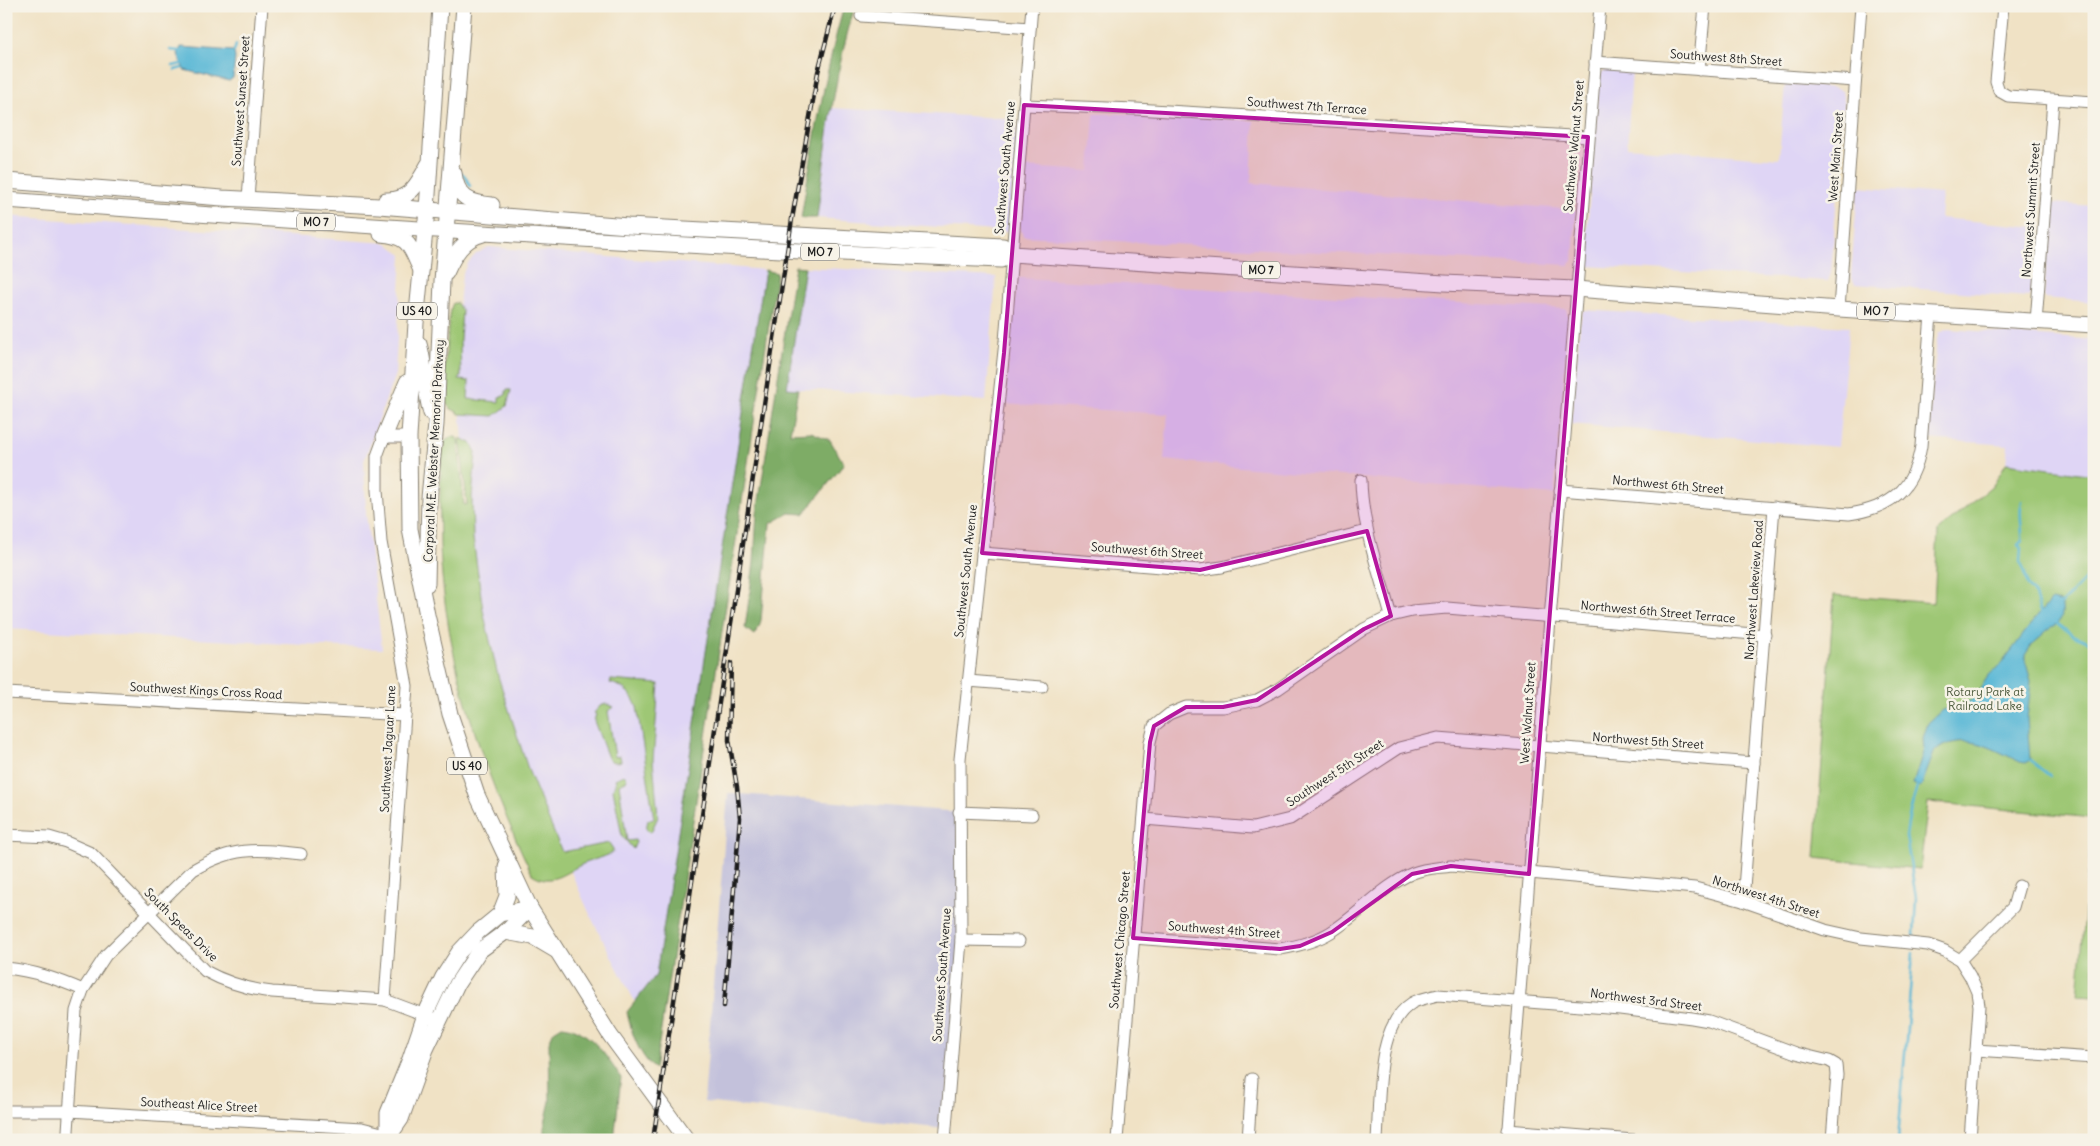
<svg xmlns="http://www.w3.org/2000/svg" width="2100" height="1146" viewBox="0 0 2100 1146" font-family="Delius,sans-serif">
	<rect width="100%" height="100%" fill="#f7f3e8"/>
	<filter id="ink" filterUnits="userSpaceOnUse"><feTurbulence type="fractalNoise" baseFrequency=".02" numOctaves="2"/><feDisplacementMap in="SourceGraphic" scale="10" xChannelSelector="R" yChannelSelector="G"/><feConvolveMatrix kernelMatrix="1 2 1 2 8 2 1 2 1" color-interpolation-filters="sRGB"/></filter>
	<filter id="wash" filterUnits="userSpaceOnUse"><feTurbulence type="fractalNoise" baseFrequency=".0096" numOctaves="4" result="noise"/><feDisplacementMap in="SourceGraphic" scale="20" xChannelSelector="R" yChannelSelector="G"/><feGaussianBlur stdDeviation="1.12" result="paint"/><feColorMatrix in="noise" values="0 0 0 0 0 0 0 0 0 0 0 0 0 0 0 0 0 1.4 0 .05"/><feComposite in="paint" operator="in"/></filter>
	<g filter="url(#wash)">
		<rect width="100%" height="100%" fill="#f0e2c5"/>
		<g fill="#dfd5f5">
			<path d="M1608,69L1632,71L1627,147L1779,159L1785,83L1834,88L1842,91L1844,96L1833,247L1831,273L1828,281L1588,266L1585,257L1599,78L1602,72Z"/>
			<path d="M832,108L1017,119L1009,232L817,218Z"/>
			<path d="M1094,114H1145L1254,121L1251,183L1576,210L1573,261L1569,265L1023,236L1019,224L1022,167L1090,171Z"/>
			<path d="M1858,187L1942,194L1940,218L2037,227L2030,295L2028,297L1855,284L1851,276Z"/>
			<path d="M2050,203L2094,206V302L2044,298Z"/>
			<path d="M6,216L387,243L402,255L395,374L364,461L366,514L382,649L6,629Z"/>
			<path d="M489,247L765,270L648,1027L592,919L528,776L497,679L485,622L472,540L457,373V325L462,276L467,264L476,254Z"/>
			<path d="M805,267L996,277L986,401L787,388Z"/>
			<path d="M1019,278L1566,309L1569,320L1554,495L1164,460L1168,414L1004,404L1017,281Z"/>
			<path d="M1583,310L1849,327L1838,447L1571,424L1580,323Z"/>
			<path d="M1948,329L2094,340V475L2006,463L2008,445L1928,439L1937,339L1939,333Z"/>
		</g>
		<path fill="#c3c1db" d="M728,793L959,812L961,940L945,1129L704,1102Z"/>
		<g fill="#9ec774" stroke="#5d7248">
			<path d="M453,303H457L462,311L460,339L461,377H459V380L469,381L468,399L499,402V397L506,395V390H511L507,406L494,416L459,414L458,412C449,409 445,404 442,395L450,311Z"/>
			<path d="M451,437H456L458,440L464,505L467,504L460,438L471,443L476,452L472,498L473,538L483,610L498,676L529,772L562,852L609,843L613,849V852C604,858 593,859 583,864C565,872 552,887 532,874C483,772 445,661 440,547C439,514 440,481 442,448L445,441Z"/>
			<path d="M2006,463L2094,475V996L2078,995L2093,818L1928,802L1920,869L1815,858L1834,595L1934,603L1938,531L1994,484Z"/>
			<path d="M611,680L659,684L653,760L658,817L651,832L646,829L648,820L654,819L637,707C632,694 624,686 610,683Z"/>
			<path d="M606,704L614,707L608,711L615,757L620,756L621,761C615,763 611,762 608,758L594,721L596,714L594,713L600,706Z"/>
			<path d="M624,775L627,778L626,781L619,784L627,841L635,840L636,842L633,849L622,836L613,789L616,781L615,779Z"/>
		</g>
		<g fill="#7eac66" stroke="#4d6441">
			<path d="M844,6H855C834,75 826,147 817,218H801C813,146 824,76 844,6Z"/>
			<path d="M795,266L805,267L787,388L798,389L790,433L811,432L830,440L844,464L804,514L789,513L770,524L761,620L759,627L754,635L745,628L754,562L757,513Z"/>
			<path d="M765,270L777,273L655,1069C639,1056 631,1032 627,1012L656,975Z"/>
			<path d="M562,1026C589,1028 607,1057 621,1078L614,1140H544V1128L550,1101L549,1042L554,1031Z"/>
		</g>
		<g fill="#58b7d6" stroke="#3a6a79">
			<path d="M181,47L234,51L235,58L233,78L229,81L184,70L178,54Z"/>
			<path d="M2052,600L2061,602C2064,612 2062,625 2051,627L2033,643L2025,655V660L2031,681L2027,719L2030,760L2025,763L2020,762C1991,748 1967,731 1935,750L1921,787L1913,784L1924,749L1923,738L1928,723L1942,710L1967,703L1975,697L1988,676L2002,663L2040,612Z"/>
		</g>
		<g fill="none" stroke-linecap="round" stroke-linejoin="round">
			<g stroke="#58b7d6" stroke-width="2.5">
				<path d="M170,50L179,51"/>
				<path d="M234,51L236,45"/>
				<path d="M173,66L181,64"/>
				<path d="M175,70L182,68"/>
				<path d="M460,172L465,176L470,186"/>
				<path d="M2022,501C2018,515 2023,527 2022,541L2018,545L2021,548L2020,562L2025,572L2027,586L2034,592L2040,612"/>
				<path d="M2061,604L2094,570"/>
				<path d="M2058,624L2072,635L2094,644"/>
				<path d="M2030,760L2051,777"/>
				<path d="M1914,935L1916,898L1906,836L1909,817L1917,786"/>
				<path d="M1898,1140L1913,953"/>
			</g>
		</g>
	</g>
	<g filter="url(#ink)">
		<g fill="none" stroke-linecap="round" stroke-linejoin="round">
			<defs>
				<g id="minor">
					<path d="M2003,6L1996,82L1999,91L2008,96L2094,102"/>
					<path d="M861,16L1030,28"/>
					<path d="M1595,62L1855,81"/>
					<path d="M1699,70L1705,6"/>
					<path d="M1024,105L1136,109L1588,137"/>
					<path d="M248,199L262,6"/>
					<path d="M1839,309L1861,6"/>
					<path d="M2036,322L2053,100"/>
					<path d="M1361,480C1362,527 1379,572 1391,616"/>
					<path d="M1560,490L1849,514C1891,508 1914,489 1921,446L1931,314"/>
					<path d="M982,553L1200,570L1222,567L1367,531"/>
					<path d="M968,681L1042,687"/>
					<path d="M6,693L405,715"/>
					<path d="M959,812L1032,815"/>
					<path d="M1144,819L1253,828L1290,819L1399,748L1438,738L1754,763"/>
					<path d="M6,835L49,837L66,842L91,853L205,971C227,983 247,989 272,992L385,1000L433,1018"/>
					<path d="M1743,901L1774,507"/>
					<path d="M1133,938L1280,949C1298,946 1315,942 1331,932C1359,915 1382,886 1413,873C1425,868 1438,868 1451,866L1695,888L1743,901L1825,930L1861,938L1928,945L1945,951L1960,960L1970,976L1977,992L1979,1006L1970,1140"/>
					<path d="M961,940L1019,941"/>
					<path d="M1960,960L2013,907L2019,886"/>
					<path d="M6,968C34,971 57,979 83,990"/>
					<path d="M385,1000L407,686L381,542L377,490V456L384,437H409"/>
					<path d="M1976,1050L2094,1058"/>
					<path d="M6,1111H69L362,1128L390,1135"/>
					<path d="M1508,1130L1634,1140"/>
					<path d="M69,1140L68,1131L76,1011L83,990L106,955L193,870C235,846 254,849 301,854"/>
					<path d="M945,1140L961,940L960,759L1005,341L1032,6"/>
					<path d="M1117,1140L1150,742L1154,726L1169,714L1186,707H1223L1257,700L1278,689L1364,629L1391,616L1412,611L1447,608L1765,635"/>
					<path d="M1248,1140L1252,1079"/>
					<path d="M1377,1140C1380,1100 1375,1026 1412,1003C1419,999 1430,997 1438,995L1620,1009L1692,1018L1709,1021L1796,1053L1829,1061L1836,1065L1837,1075L1832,1140"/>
					<path d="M1508,1140C1540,762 1567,384 1600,6"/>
				</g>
				<g id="major">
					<path d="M440,6L427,210L416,323L409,437L410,529L427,615L450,714L477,795L530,908L610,1035L687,1140"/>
					<path d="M454,173C457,198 470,203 492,205"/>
					<path d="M6,181L222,198L379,206L628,226L1003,246L1012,254"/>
					<path d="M6,200C338,225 669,247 1001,260L1012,254L1444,283L1575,289L1839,309L2094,325"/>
					<path d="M386,200C409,201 418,184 428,165"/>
					<path d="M381,234C410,236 410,247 421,270"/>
					<path d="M446,273C454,255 463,239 483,234"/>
					<path d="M419,344C426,367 424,390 431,413"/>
					<path d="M384,437L407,382"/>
					<path d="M427,584L429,498L436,424L442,281L464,6"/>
					<path d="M500,914L507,896L506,866"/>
					<path d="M505,932L533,937L555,950"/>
					<path d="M390,1135L401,1119L426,1049L457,984L479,951L508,930L530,908"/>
					<path d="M388,1140V1113L410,1059L425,1015L443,977L459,952L478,932L500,914L530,908"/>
				</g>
			</defs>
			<use href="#minor" stroke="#867f70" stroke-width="13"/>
			<use href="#major" stroke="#867f70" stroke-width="17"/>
			<use href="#minor" stroke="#fff" stroke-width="11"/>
			<use href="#major" stroke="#fff" stroke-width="15"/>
			<defs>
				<g id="rail">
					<path d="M724,1006L740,818L737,787L729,740L731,663"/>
					<path d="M653,1140L792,219L818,72L835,6"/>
				</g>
			</defs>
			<use href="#rail" stroke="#1c1c1c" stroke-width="4.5"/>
			<use href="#rail" stroke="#f7f3e8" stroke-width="2.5" stroke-dasharray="8" stroke-linecap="butt"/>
		</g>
	</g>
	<path fill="#b5179e" fill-opacity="0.2" stroke="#b5179e" stroke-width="4" stroke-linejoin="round" d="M1024,105L1588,137L1529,874L1451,866L1412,874L1332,932L1300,946L1280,949L1133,938L1150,742L1154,726L1186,707H1223L1257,700L1364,629L1391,616L1367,531L1200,570L982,553L1004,353Z"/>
	<g text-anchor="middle" stroke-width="5" stroke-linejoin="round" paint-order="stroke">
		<g fill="#f7f3e8" stroke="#5e5c59" stroke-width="1">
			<rect x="297" y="213.5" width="38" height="17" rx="4"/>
			<rect x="801" y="243.5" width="38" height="17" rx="4"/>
			<rect x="1242" y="261.5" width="38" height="17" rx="4"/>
			<rect x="397" y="302.5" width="40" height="17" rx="4"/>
			<rect x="1857" y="302.5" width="38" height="17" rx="4"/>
			<rect x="447" y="757.5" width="40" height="17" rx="4"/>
		</g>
		<g font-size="11" font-weight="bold" fill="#1c1c1c">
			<text x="316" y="226">MO 7</text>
			<text x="820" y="256">MO 7</text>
			<text x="1261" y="274">MO 7</text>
			<text x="417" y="315">US 40</text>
			<text x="1876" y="315">MO 7</text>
			<text x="467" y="770">US 40</text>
		</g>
		<g font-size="12" fill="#1c1c1c" stroke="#f7f3e8">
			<text transform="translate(1726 58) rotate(4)" y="4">Southwest 8th Street</text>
			<text transform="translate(241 101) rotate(-86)" y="4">Southwest Sunset Street</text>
			<text transform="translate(1307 106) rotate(4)" y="4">Southwest 7th Terrace</text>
			<text transform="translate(1574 146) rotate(-85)" y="4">Southwest Walnut Street</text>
			<text transform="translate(1836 157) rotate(-86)" y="4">West Main Street</text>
			<text transform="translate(1005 168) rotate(-85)" y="4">Southwest South Avenue</text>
			<text transform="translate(2031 210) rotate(-86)" y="4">Northwest Summit Street</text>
			<text transform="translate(434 451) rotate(-87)" y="4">Corporal M.E. Webster Memorial Parkway</text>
			<text transform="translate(1668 485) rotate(5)" y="4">Northwest 6th Street</text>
			<text transform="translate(1147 551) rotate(4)" y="4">Southwest 6th Street</text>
			<text transform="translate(966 571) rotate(-84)" y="4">Southwest South Avenue</text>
			<text transform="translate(1754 590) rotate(-86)" y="4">Northwest Lakeview Road</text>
			<text transform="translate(1658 612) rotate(5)" y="4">Northwest 6th Street Terrace</text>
			<text transform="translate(206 691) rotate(3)" y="4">Southwest Kings Cross Road</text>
			<text transform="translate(1528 713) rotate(-86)" y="4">West Walnut Street</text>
			<text transform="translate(1648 741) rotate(4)" y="4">Northwest 5th Street</text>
			<text transform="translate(388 749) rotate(-87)" y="4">Southwest Jaguar Lane</text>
			<text transform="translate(1335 773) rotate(-33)" y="4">Southwest 5th Street</text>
			<text transform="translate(1766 897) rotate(18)" y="4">Northwest 4th Street</text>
			<text transform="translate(181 925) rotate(45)" y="4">South Speas Drive</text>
			<text transform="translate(1224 930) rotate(4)" y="4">Southwest 4th Street</text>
			<text transform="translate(1120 940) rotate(-85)" y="4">Southwest Chicago Street</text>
			<text transform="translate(942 975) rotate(-86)" y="4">Southwest South Avenue</text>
			<text transform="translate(1646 1000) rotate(7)" y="4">Northwest 3rd Street</text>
			<text transform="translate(199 1105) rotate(3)" y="4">Southeast Alice Street</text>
		</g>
		<g font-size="12" fill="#4a583b" stroke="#f7f3e8">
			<text x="1985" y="696">Rotary Park at<tspan x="1985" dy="14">Railroad Lake</tspan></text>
		</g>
	</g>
	<rect width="2100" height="1146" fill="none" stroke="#f7f3e8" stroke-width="25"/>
</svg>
